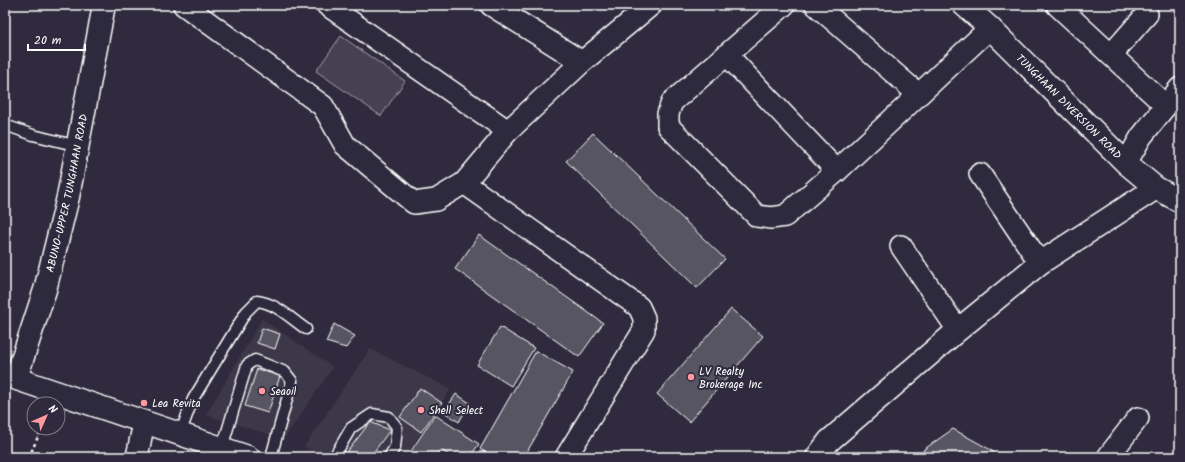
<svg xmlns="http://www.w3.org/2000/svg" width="1185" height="462" viewBox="0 0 1185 462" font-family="Kalam,sans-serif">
	<rect width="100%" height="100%" fill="#2f2a3d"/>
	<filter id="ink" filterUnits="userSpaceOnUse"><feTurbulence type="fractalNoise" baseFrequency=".025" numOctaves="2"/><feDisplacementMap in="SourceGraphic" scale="8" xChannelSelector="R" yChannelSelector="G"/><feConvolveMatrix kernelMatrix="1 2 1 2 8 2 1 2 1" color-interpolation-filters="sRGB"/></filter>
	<g filter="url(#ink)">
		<g fill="#3c3749">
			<path d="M262,319L333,367L284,439L206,415Z"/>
			<path d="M370,349L451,389L405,457H334L304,447Z"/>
		</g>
		<path fill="#464152" stroke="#a2a0a8" d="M341,36L405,81L381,116L316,71Z"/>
		<g fill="#595564" stroke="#fff">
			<path d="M593,133L725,259L697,288L566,161Z"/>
			<path d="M479,235L603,323L579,357L455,269Z"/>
			<path d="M731,309L763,336L689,422L657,394Z"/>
			<path d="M334,324L355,336L346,348L326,342Z"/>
			<path d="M500,327L534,348L511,386L477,365Z"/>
			<path d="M262,328L280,334L275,349L257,343Z"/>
			<path d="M536,351L573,372L524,457H493L480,449Z"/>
			<path d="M257,369L280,376L268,413L245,406Z"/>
			<path d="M420,388L442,403L421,432L400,417Z"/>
			<path d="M456,394L470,403L459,422L444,412Z"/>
			<path d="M435,415L479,444L470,457H452L441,450L436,457H407Z"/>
			<path d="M370,422L390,430L370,457H347L344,456Z"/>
			<path d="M953,429L991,450L998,457H929L923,450Z"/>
		</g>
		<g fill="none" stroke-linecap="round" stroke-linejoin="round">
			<defs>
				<g id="service">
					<path d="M5,125L33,135L78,146"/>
					<path d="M180,434L193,399L246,312L257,301C276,303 290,318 306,329"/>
					<path d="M222,448L247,365L255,360L285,372L292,381L271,457"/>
					<path d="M334,457L351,428L372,414L389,417L397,427L395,447L389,457"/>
				</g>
				<g id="minor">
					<path d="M184,5L323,106L345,145L414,203L436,200L464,183L508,131L582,62L651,5"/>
					<path d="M327,5L508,131"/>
					<path d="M491,5L582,62"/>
					<path d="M784,5L672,102L668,114V126L757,216L771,218L785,216L837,171L990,28"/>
					<path d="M816,5L918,94"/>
					<path d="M1057,5L1166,106"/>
					<path d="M727,55L837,171"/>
					<path d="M1111,55L1147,14"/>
					<path d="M1126,163L1141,137L1180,88"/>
					<path d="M980,174L1040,263"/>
					<path d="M464,183L639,307L644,318V330L566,457"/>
					<path d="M901,246L958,330"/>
					<path d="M137,457L144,422"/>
					<path d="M1108,457L1138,418"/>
				</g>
				<g id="tertiary">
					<path id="s1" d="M964,5L990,28L1126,163L1156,188L1180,201"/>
					<path id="s2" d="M16,378L45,290L68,197L104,5"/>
					<path d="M817,457L829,441L958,330L1040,263L1156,188"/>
				</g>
				<path id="trunk" d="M5,375L248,457"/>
			</defs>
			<use href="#service" stroke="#fff" stroke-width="13"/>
			<use href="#minor" stroke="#fff" stroke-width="24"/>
			<use href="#tertiary" stroke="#fff" stroke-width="25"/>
			<use href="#trunk" stroke="#fff" stroke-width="25"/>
			<path stroke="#fff" stroke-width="2.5" stroke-dasharray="3 3" stroke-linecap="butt" d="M29,457L42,428"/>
			<use href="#service" stroke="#2f2a3d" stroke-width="10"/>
			<use href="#minor" stroke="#2f2a3d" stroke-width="21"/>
			<use href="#tertiary" stroke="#2f2a3d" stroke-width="22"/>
			<use href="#trunk" stroke="#2f2a3d" stroke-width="22"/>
		</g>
	</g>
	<g fill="#ff9aa2" stroke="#2f2a3d" stroke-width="1.5">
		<circle cx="691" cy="377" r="4"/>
		<circle cx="262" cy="391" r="4"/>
		<circle cx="144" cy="403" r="4"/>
		<circle cx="421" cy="410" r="4"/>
	</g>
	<g text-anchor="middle" stroke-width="4" stroke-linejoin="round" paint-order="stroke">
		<g font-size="11" fill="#fff" stroke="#2f2a3d">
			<text dy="4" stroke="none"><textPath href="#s1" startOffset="146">TUNGHAAN DIVERSION ROAD</textPath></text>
			<text dy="4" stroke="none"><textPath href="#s2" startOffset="192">ABUNO-UPPER TUNGHAAN ROAD</textPath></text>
		</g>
		<g font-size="11" fill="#fff" stroke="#2f2a3d" text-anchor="start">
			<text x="699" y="375">LV Realty<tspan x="699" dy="13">Brokerage Inc</tspan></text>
			<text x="270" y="395">Seaoil</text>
			<text x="152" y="407">Lea Revita</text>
			<text x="429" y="414">Shell Select</text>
		</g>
	</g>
	<rect width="1185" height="462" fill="none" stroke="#2f2a3d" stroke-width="20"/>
	<rect x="10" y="10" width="1165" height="442" fill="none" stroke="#fff" stroke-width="1.5" filter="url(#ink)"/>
	<g transform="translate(46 416) rotate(45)"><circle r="19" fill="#2f2a3d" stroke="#827f8b"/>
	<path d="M0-3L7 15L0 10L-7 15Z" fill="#ff9aa2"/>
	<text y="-6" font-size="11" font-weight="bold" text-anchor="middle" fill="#ffffff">N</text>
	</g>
	<path d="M28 44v6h57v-6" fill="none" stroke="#ffffff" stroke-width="2"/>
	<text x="34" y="44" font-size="12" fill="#ffffff" stroke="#2f2a3d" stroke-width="3" paint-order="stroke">20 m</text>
</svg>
